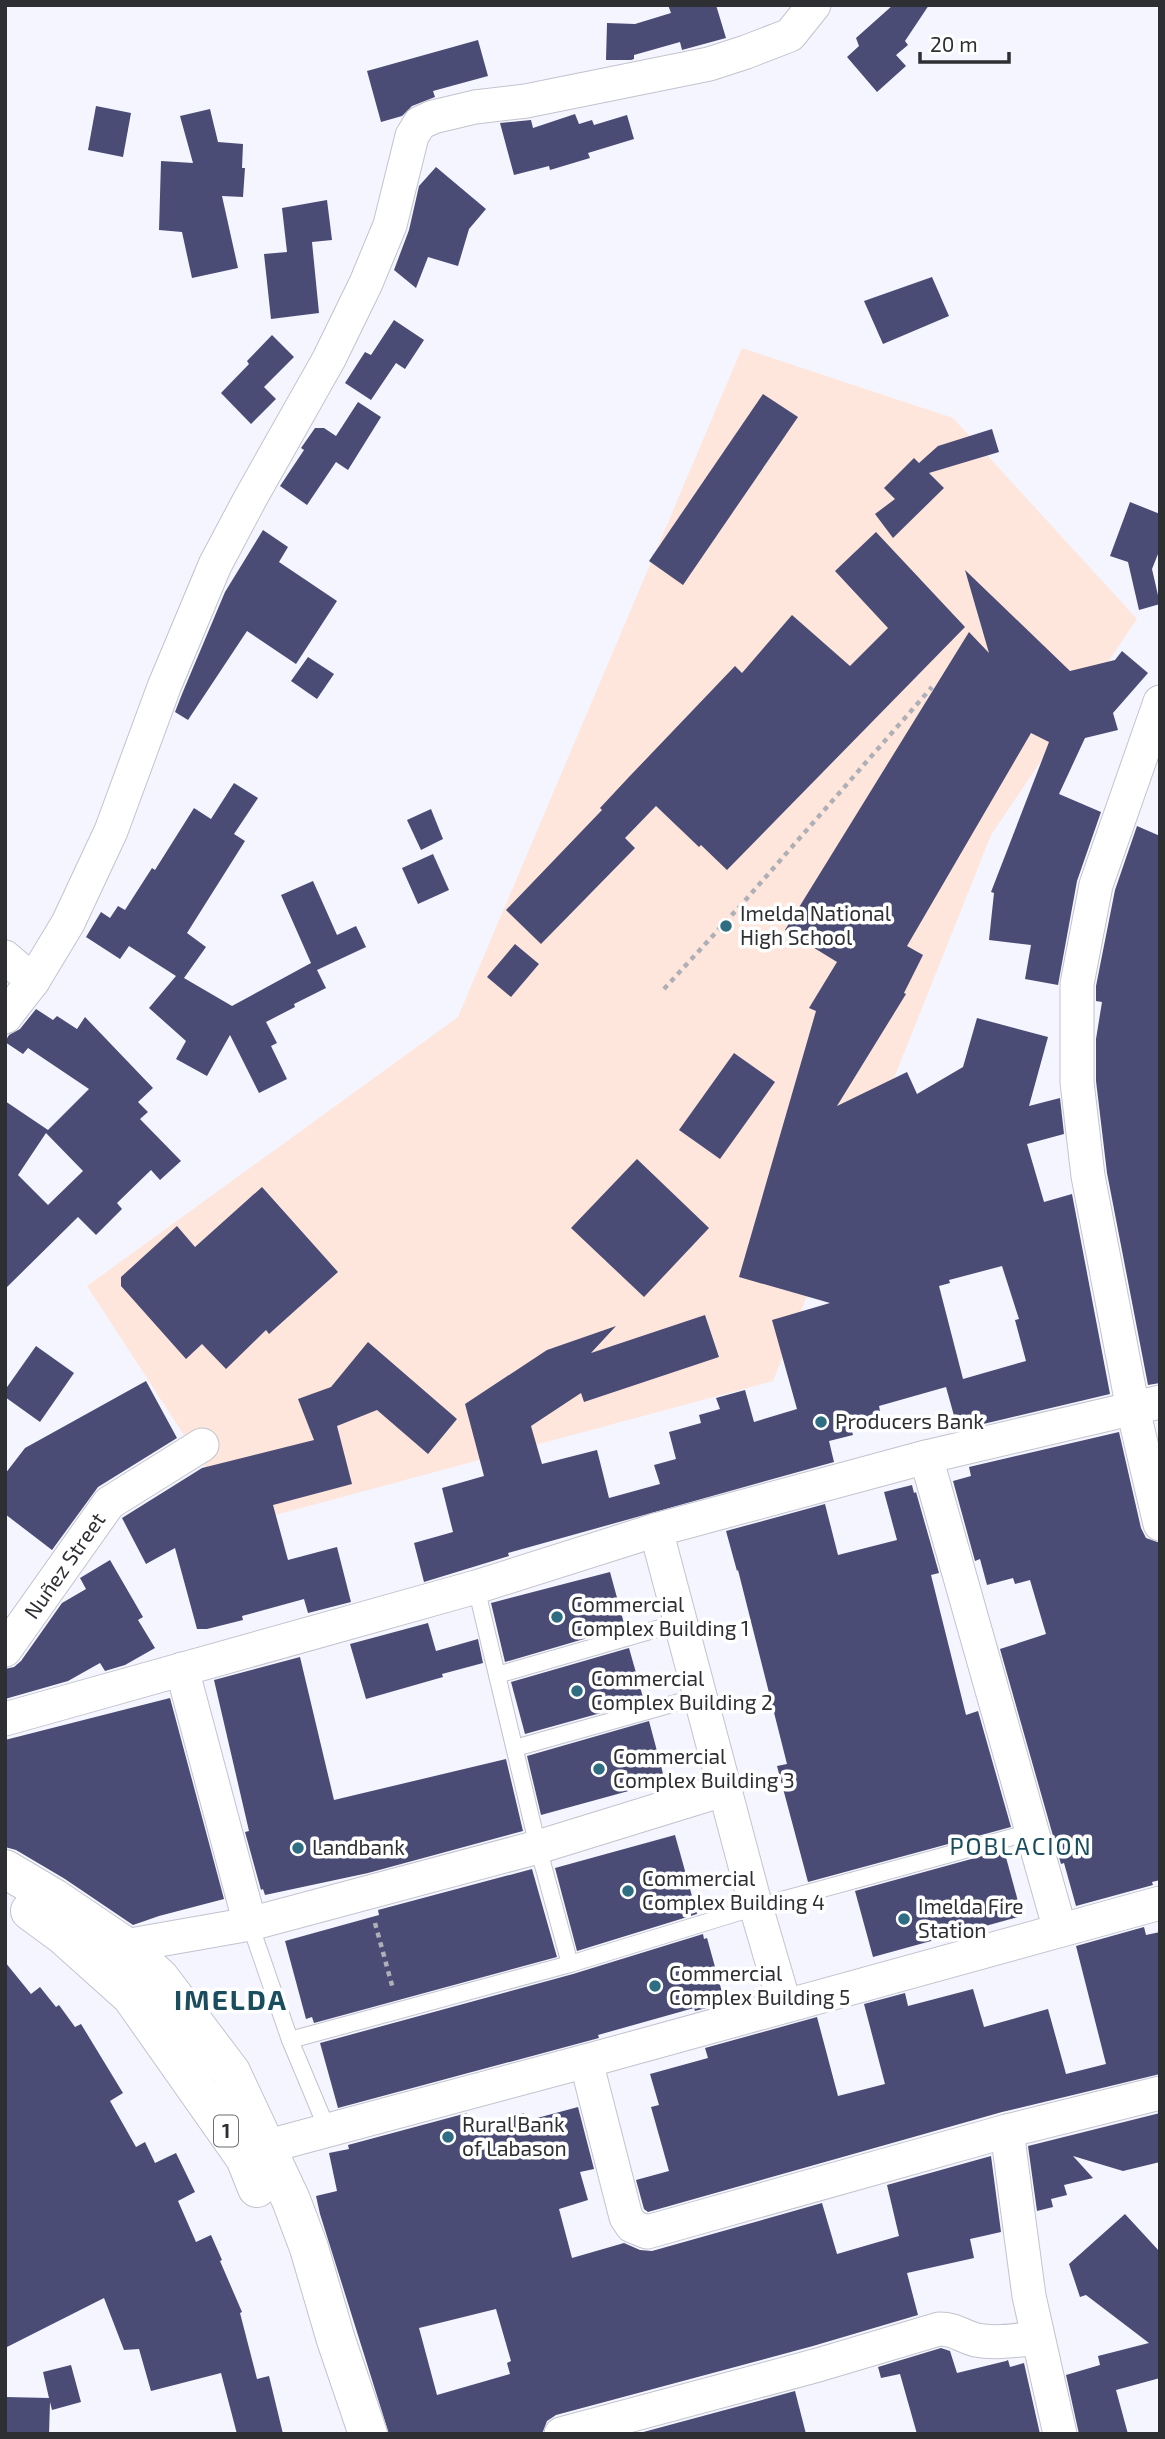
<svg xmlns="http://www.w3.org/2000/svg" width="1165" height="2439" viewBox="0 0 1165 2439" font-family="'Exo 2',sans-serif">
	<rect width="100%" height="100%" fill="#f4f5fe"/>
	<path fill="#fee6dc" d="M742,348L953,418L1137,619L991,835L773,1381L242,1524L87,1286L458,1017Z"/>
	<g fill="#4a4c75" fill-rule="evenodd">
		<path d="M668,5H716L726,38L682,50L680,42L634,55V59L631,60H606L607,23L635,24L671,13Z"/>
		<path d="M893,5H929L905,41L908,45L896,55L906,66L877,92L847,57L859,46L856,38Z"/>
		<path d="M478,40L488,76L433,91L435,97L412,106L402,116L381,122L367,71Z"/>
		<path d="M96,106L131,113L123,157L88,150Z"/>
		<path d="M210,109L218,142L243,144L242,168H245L243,197L222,196L238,268L192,278L182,232L159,230L161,161L193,163L180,116Z"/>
		<path d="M575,114L579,124L592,120L594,125L627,115L634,139L588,153L590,158L550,170L549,166L514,175L500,123L531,120L533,128Z"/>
		<path d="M436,167L486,209L469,229L458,266L428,257L416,288L394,270L409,230L419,186Z"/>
		<path d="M327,200L332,240L312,242L319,313L271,319L264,254L287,252L282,208Z"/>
		<path d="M932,277L949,316L883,344L864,301Z"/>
		<path d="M394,320L424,340L405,369L396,363L371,400L345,383L365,352L371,355Z"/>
		<path d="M272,335L294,357L264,387L276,399L251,424L221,393L249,364L247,361Z"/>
		<path d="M763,394L798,417L683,585L649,561Z"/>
		<path d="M358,402L381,417L348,470L336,462L307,505L280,486L304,450L301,448L315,428H324L336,436Z"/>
		<path d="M992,429L999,452L929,473L944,488L893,538L875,514L895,499L884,488L914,458L919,463L938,446Z"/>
		<path d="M1130,502L1160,514V549L1152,569L1160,604L1139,610L1128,562L1110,556Z"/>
		<path d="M263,530L288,547L279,562L337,601L296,664L247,631L188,720L175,712L182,694L225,592Z"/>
		<path d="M876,532L965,627L727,870L701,845L699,847L656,806L625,838L635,848L541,944L506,910L602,810L600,808L628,778L735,666L742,673L792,615L850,666L888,628L835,571Z"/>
		<path d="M965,570L1070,671L1115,660L1122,651L1148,673L1113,713L1118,730L1085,738L1059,794L1101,812L1077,881L1058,985L1025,979L1031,945L989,940L994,893L991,892L1049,742L1031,733L907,946L923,955L904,993L906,994L837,1106L907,1072L917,1094L963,1067L977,1018L1048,1037L1029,1106L1060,1098L1064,1134L1027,1144L1044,1202L1072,1194L1110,1394L958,1430L946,1387L879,1406L881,1416L850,1425L853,1435L829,1441L834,1462L508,1553L509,1556L424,1582L414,1543L453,1532L442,1488L484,1476L465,1404L547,1350L616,1326L591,1353L705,1315L719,1357L584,1402L581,1393L531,1426L542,1464L597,1450L609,1498L660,1484L654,1465L676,1459L669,1432L701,1423L699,1415L720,1409L716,1398L745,1390L754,1422L797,1409L772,1320L830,1303L739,1277L816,1011L809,1008L837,962L785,930L969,632L989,653ZM1002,1266L1019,1319L1015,1320L1026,1361L963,1379L939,1286L950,1283L949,1280Z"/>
		<path d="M308,657L334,674L317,699L291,681Z"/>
		<path d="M234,783L258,798L234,834L245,841L187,933L206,947L184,978L232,1006L311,963L281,895L313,881L337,935L356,926L366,947L317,970L326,988L294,1004L295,1007L266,1022L277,1043L271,1046L287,1079L259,1093L230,1035L207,1076L176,1059L186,1041L149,1008L176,976L129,946L120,959L86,937L101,912L110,918L118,906L125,910L152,868L155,870L194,808L211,819Z"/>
		<path d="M431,809L443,839L421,850L407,820Z"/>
		<path d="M1137,826L1160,836V1383L1148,1385L1107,1173L1096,1081V1039L1102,1002L1096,1001V986L1115,890Z"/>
		<path d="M433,854L449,890L418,904L402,868Z"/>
		<path d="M515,944L539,964L511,997L487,977Z"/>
		<path d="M36,1009L53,1020L57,1016L77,1029L85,1017L153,1088L138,1102L148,1112L140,1119L181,1161L160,1180L151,1170L117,1203L122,1209L96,1235L78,1217L5,1289V1101L48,1130L89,1089L28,1048L23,1054L5,1042L9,1035L20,1029ZM46,1133L83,1171L48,1205L18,1175Z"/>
		<path d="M734,1053L775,1082L720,1159L679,1130Z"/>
		<path d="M637,1159L709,1228L644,1297L571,1228Z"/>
		<path d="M262,1187L338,1272L269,1334L266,1330L226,1369L202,1344L186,1359L121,1286V1277L177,1226L195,1247Z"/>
		<path d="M368,1342L457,1419L428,1454L377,1410L337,1426L352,1484L273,1505L288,1560L337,1547L351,1602L308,1613L304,1599L242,1616L243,1620L207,1629H197L175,1548L146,1564L122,1518L202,1468L314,1440L298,1399L331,1387Z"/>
		<path d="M36,1346L74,1373L40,1422L5,1397V1390Z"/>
		<path d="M146,1381L177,1438L98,1487L52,1550L5,1514V1474L25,1448Z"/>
		<path d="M1119,1432L1141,1528L1146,1538L1160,1543V1880L1152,1882L1153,1885L1076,1906L1064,1863L1061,1864L1000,1649L1046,1634L1030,1580L1015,1584L1013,1578L987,1585L980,1559L975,1561L953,1481L971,1476L969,1467Z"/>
		<path d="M912,1485L914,1493L916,1492L939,1573L931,1575L966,1715L978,1711L1011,1827L808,1882L777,1766L787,1764L738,1570L737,1571L726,1531L825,1504L838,1555L897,1540L884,1492Z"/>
		<path d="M110,1560L143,1617L138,1620L155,1648L125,1665L105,1671L100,1663L68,1681L5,1699V1669L14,1667L21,1661L62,1603L86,1589L80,1578Z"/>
		<path d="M610,1572L625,1627L505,1662L491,1603Z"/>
		<path d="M428,1623L436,1651L478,1639L483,1663L442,1674L443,1677L366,1699L350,1644Z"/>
		<path d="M629,1648L644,1701L525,1734L511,1682Z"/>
		<path d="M300,1657L334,1800L506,1759L523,1831L368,1873L265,1895L263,1889L261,1890L245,1832L249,1831L214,1680Z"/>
		<path d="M170,1698L224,1899L159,1916L133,1925L65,1879L16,1850L5,1847V1740Z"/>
		<path d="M649,1721L665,1781L541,1815L527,1756Z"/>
		<path d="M675,1835L697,1914L577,1951L555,1868Z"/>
		<path d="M1004,1850L1022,1916L873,1957L855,1891Z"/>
		<path d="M532,1869L557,1957L314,2023L312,2017L306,2019L285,1941L379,1915L378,1910Z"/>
		<path d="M1144,1927L1146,1935L1160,1932V2074L1002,2112L648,2212L644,2209L636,2180L669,2171L651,2107L659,2105L650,2074L708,2058L705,2048L817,2017L838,2096L885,2084L864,2004L905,1993L908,2006L973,1989L984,2027L1048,2009L1066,2074L1106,2064L1076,1946Z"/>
		<path d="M703,1934L704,1939L707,1938L725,2003L695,2011L694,2008L598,2035L599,2038L338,2108L320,2043L573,1974Z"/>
		<path d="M5,1962L31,1994L40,1987L56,2007L59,2005L75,2027L81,2024L123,2093L110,2101L136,2147L145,2142L155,2163L176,2153L195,2192L178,2201L196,2242L211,2235L222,2260L220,2261L242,2312L240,2313L257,2379L269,2376L283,2434H237L221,2373L151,2391L139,2349L124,2350L104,2298L5,2348Z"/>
		<path d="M578,2107L594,2169L580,2172L588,2200L559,2209L572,2258L624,2243L640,2250L652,2251L822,2203L837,2254L899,2236L887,2185L991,2156L1001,2232L970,2239L974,2258L907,2273L918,2315L813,2346L556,2415L547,2421L542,2434H389L320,2214L316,2196L337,2191L329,2153L349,2149L348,2145L467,2113L471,2127L524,2113L526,2121ZM496,2309L511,2361L507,2363L510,2374L437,2395L419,2328Z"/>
		<path d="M1160,2113V2162L1123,2171L1073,2156L1093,2178L1064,2185L1067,2195L1051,2199L1053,2207L1037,2211L1028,2146Z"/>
		<path d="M1125,2214L1160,2252V2378L1116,2390L1128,2434H1079L1066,2375L1100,2365L1098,2356L1149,2343L1086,2295L1080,2297L1069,2264Z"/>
		<path d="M941,2348L950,2351L957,2373L1006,2361L1008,2360L1010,2367L1024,2363L1040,2434H917L900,2374L881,2378L878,2367Z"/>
		<path d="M71,2365L81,2402L52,2410L50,2402L49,2434H5V2397L49,2398L43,2372Z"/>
		<path d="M795,2391L806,2434H636Z"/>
	</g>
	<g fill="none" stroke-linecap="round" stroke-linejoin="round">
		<defs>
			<g id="service">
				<path d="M476,1587L538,1847L570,1964"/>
				<path d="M497,1675L681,1622"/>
				<path d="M515,1748L701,1696"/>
				<path d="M250,1924L290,2040L328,2131"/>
				<path d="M290,2040L570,1964L756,1907L1031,1832"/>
			</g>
			<g id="minor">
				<path d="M1160,702L1096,885L1077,984V1082L1088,1176L1133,1409L1160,1524"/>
				<path d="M5,957L33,981"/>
				<path d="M5,1017L33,981L68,923L111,831L164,687L215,565L250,499L329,359L366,283L390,225L412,136L420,123L433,117L475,107L526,101L709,64L746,52L790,35L814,5"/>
				<path d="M926,1457L1060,1930"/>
				<path d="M656,1530L756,1907L785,2006"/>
				<path d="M5,1650L109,1503L202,1445"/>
				<path d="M182,1669L250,1924"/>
				<path d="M5,1719L476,1587L656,1530L926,1457L1160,1402"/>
				<path d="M125,1946L250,1924L538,1847L726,1789"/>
				<path d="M586,2061L626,2217L632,2226L647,2232L1007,2131L1160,2093"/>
				<path d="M1007,2131L1029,2296L1060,2434"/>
				<path d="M245,2158L265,2147L586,2061L1160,1903"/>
				<path d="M561,2434L818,2365L939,2329C956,2329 961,2336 976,2340C996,2344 1018,2340 1038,2338"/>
			</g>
			<g id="trunk">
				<path d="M5,1869L54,1898L125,1946L160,1978L231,2072L291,2200L309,2248L336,2340L368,2434"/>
				<path d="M30,1911L64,1936L131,1996L245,2158L257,2188"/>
			</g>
		</defs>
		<use href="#service" stroke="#c2c3ce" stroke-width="18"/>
		<use href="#minor" stroke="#c2c3ce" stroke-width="35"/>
		<use href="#trunk" stroke="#c2c3ce" stroke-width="40"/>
		<g stroke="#afb0b7" stroke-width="4.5" stroke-dasharray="5 5" stroke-linecap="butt">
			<path d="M664,989L742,904L932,687"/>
			<path d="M375,1923L393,1989"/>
		</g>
		<use href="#service" stroke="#fff" stroke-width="16"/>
		<use href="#minor" stroke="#fff" stroke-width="33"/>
		<use href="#trunk" stroke="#fff" stroke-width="38"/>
	</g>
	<g fill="#2e6d82" stroke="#fff" stroke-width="2.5">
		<circle cx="726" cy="926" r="7"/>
		<circle cx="821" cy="1422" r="7"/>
		<circle cx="557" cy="1617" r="7"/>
		<circle cx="577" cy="1691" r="7"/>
		<circle cx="599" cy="1769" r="7"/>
		<circle cx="298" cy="1848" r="7"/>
		<circle cx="628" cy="1891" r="7"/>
		<circle cx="904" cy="1919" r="7"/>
		<circle cx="655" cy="1986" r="7"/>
		<circle cx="448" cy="2137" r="7"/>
	</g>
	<g text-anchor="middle" stroke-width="7" stroke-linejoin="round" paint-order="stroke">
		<rect fill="#fff" stroke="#6d6d70" stroke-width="2" x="214" y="2115.5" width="24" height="31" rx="5"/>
		<g font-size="19" font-weight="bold" fill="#2e2f33">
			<text x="226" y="2138">1</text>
		</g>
		<g font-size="21" fill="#2e2f33" stroke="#fff" text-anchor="start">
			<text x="740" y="921">Imelda National<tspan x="740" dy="24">High School</tspan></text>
			<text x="835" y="1429">Producers Bank</text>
			<text x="571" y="1612">Commercial<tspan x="571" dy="24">Complex Building 1</tspan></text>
			<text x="591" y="1686">Commercial<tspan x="591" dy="24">Complex Building 2</tspan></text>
			<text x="613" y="1764">Commercial<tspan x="613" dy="24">Complex Building 3</tspan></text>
			<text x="312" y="1855">Landbank</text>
			<text x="642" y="1886">Commercial<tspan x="642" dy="24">Complex Building 4</tspan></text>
			<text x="918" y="1914">Imelda Fire<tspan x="918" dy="24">Station</tspan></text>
			<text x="669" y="1981">Commercial<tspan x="669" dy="24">Complex Building 5</tspan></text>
			<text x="462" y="2132">Rural Bank<tspan x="462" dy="24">of Labason</tspan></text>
		</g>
		<g font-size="21" fill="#2e2f33" stroke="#fff">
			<text transform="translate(65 1566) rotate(-55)" y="7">Nuñez Street</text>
		</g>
		<g font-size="24" letter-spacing="2" fill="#1a4d5e" stroke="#fff">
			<text x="1021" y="1855">POBLACION</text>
		</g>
		<g font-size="28" font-weight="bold" letter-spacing="2" fill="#1a4d5e" stroke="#fff">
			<text x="231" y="2010">IMELDA</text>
		</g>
	</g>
	<rect width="1165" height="2439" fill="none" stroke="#2e2f33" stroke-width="14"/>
	<path d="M920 52v10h89v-10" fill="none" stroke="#2e2f33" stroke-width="3.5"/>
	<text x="930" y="52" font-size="21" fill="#2e2f33" stroke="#ffffff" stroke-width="5" paint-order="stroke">20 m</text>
</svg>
